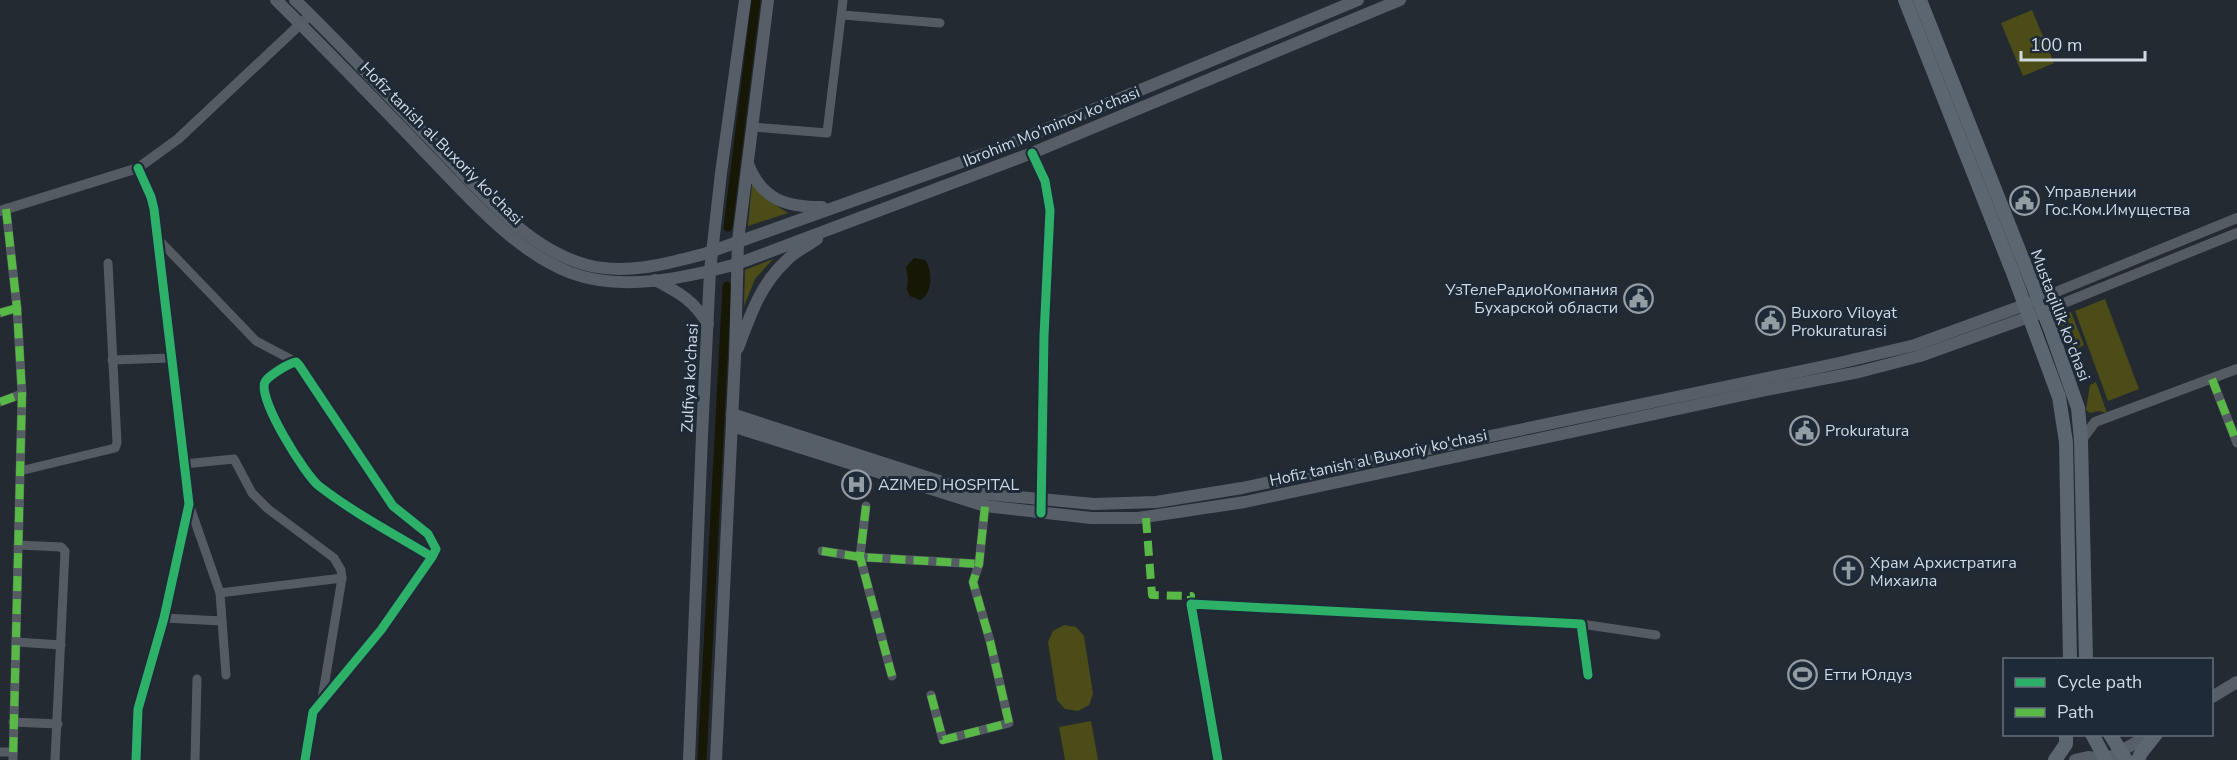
<svg xmlns="http://www.w3.org/2000/svg" width="2237" height="760" viewBox="0 0 2237 760" font-family="'Nunito Sans',sans-serif">
	<rect width="100%" height="100%" fill="#242a31"/>
	<g fill="#4b4c17">
		<path d="M2032,10L2054,63L2023,76L2001,23Z"/>
		<path d="M752,184L771,202L788,213L748,226Z"/>
		<path d="M773,259L755,279L744,306L745,270Z"/>
		<path d="M2105,299L2139,389L2108,401L2075,311Z"/>
		<path d="M2071,312L2084,345L2076,349C2067,338 2059,333 2055,318Z"/>
		<path d="M2096,382L2107,413L2099,411L2090,413L2086,410L2090,385Z"/>
		<path d="M1064,625L1076,627L1084,636L1093,694L1089,705L1078,711L1065,709L1057,700L1048,642L1053,631Z"/>
		<path d="M1091,721L1098,760H1065L1059,727Z"/>
	</g>
	<path fill="#161704" d="M914,258L925,260C933,270 933,294 920,300L910,296L907,290L908,279L906,267Z"/>
	<g fill="none" stroke-linecap="round" stroke-linejoin="round">
		<g stroke="#161704" stroke-width="9">
			<path d="M728,227L756,0"/>
			<path d="M702,760L727,286"/>
		</g>
		<g stroke="#555b63" stroke-width="9">
			<path d="M843,15L940,23"/>
			<path d="M753,127L827,133L843,0"/>
			<path d="M1032,153L1045,181L1050,210L1044,336L1041,505"/>
			<path d="M6,209L17,308L22,394L13,760"/>
			<path d="M157,238L256,341L296,362"/>
			<path d="M0,313L17,308"/>
			<path d="M112,360L171,358"/>
			<path d="M2212,379L2237,443"/>
			<path d="M0,402L22,394"/>
			<path d="M184,464L234,459L252,493L268,509L334,558L341,570L342,578L322,699"/>
			<path d="M20,471L115,448L117,443L108,263"/>
			<path d="M866,506L860,557L892,676"/>
			<path d="M190,507L220,593L226,675"/>
			<path d="M18,545L61,547L65,551L55,760"/>
			<path d="M822,551L860,557L979,564"/>
			<path d="M220,593L342,578"/>
			<path d="M164,618L222,621"/>
			<path d="M1581,624L1656,635"/>
			<path d="M16,642L61,645"/>
			<path d="M931,695L943,740L1009,723L990,641L973,582L979,564L985,506"/>
			<path d="M13,722L58,724"/>
			<path d="M0,752H13"/>
			<path d="M136,760L138,709L164,618L189,504L154,209L151,197L138,168"/>
			<path d="M195,760L197,679"/>
			<path d="M305,760L313,712L381,630L432,557L436,549L428,534L393,506L299,365L296,362C289,363 268,376 265,382C257,398 305,475 319,486C354,513 394,534 432,557"/>
			<path d="M1218,760L1191,604L1581,624L1588,675"/>
		</g>
		<g stroke="#555b63" stroke-width="10">
			<path d="M0,211L138,168L178,139L310,15"/>
			<path d="M2039,299L2237,218"/>
			<path d="M2044,311L2237,233"/>
			<path d="M2081,441L2095,422L2237,369"/>
		</g>
		<g stroke="#565f67" stroke-width="12">
			<path d="M276,0C327,50 376,101 425,152C467,195 514,251 571,273C622,292 685,278 737,264L1032,153L1400,0"/>
			<path d="M295,0C342,45 386,94 432,141C475,185 525,249 587,265C626,275 666,264 704,254L998,149L1358,0"/>
			<path d="M748,164C762,200 786,207 822,207"/>
			<path d="M655,280C680,293 693,300 708,324"/>
			<path d="M738,348C750,316 760,285 786,261C794,252 807,246 817,239"/>
			<path d="M732,414L976,493L1094,504L1156,502L1242,488L1839,363L1915,345L2033,302"/>
			<path d="M732,426L985,506L1091,518H1138L1245,502L1766,390L1859,372L1920,356L2037,314"/>
			<path d="M2212,697L2237,682"/>
			<path d="M689,760L702,435L710,271L721,173L745,0"/>
			<path d="M716,760L735,357L738,241L768,0"/>
			<path d="M2075,760L2088,757L2106,759"/>
			<path d="M2105,760L2151,734"/>
		</g>
		<g stroke="#5c6670" stroke-width="14">
			<path d="M1905,0L2013,273L2059,397L2066,442L2070,660"/>
			<path d="M1920,0L2051,331L2078,408L2081,441L2086,660"/>
			<path d="M2092,734L2106,760"/>
			<path d="M2110,734L2126,760"/>
			<path d="M2055,760L2066,744V734"/>
			<path d="M2138,760L2141,753L2156,734"/>
		</g>
		<g stroke="#58b947" stroke-width="8" stroke-dasharray="15 8" stroke-linecap="butt">
			<path d="M6,209L17,308L22,394L13,760"/>
			<path d="M0,313L17,308"/>
			<path d="M2212,379L2237,443"/>
			<path d="M0,402L22,394"/>
			<path d="M866,506L860,557L892,676"/>
			<path d="M1146,518L1152,595L1191,596V606"/>
			<path d="M822,551L860,557L979,564"/>
			<path d="M931,695L943,740L1009,723L990,641L973,582L979,564L985,506"/>
		</g>
		<defs>
			<g id="cycleway">
				<path d="M1032,153L1045,181L1050,210L1044,336L1041,513"/>
				<path d="M136,760L138,709L164,618L189,504L154,209L151,197L138,168"/>
				<path d="M305,760L313,712L381,630L432,557L436,549L428,534L393,506L299,365L296,362C289,363 268,376 265,382C257,398 305,475 319,486C354,513 394,534 432,557"/>
				<path d="M1218,760L1191,604L1581,624L1588,675"/>
			</g>
		</defs>
		<use href="#cycleway" stroke="#1e2a37" stroke-width="13"/>
		<use href="#cycleway" stroke="#2db169" stroke-width="9"/>
	</g>
	<defs>
		<symbol id="civic-ring" viewBox="-11 -11 22 22"><circle r="9.5" fill="#1e2a37" stroke="#949ca4" stroke-width="1.5"/><path d="M-.6-6.5H3V-4.5H.6V-3L4-1V1h2V6H-6V1h2V-1L-.6-3ZM-1.2 2.5V6h2.4V2.5Z" fill="#949ca4"/></symbol>
		<symbol id="hospital-ring" viewBox="-11 -11 22 22"><circle r="9.5" fill="#1e2a37" stroke="#949ca4" stroke-width="1.5"/><path d="M-5-5h3v3.5h4V-5h3V5h-3V1.5h-4V5h-3Z" fill="#949ca4"/></symbol>
		<symbol id="church-ring" viewBox="-11 -11 22 22"><circle r="9.5" fill="#1e2a37" stroke="#949ca4" stroke-width="1.5"/><path d="M-1.2-6h2.4v3.5h3.3v2.4h-3.3V6h-2.4V-.1h-3.3v-2.4h3.3Z" fill="#949ca4"/></symbol>
		<symbol id="stadium-ring" viewBox="-11 -11 22 22"><circle r="9.5" fill="#1e2a37" stroke="#949ca4" stroke-width="1.5"/><path d="M0-5a6.5 5 0 1 0 0 10a6.5 5 0 1 0 0-10ZM-3.5-1.8h7v3.6h-7Z" fill="#949ca4"/></symbol>
	</defs>
	<g fill-rule="evenodd">
		<use href="#civic-ring" x="2008" y="184" width="33" height="33"/>
		<use href="#civic-ring" x="1622" y="282" width="33" height="33"/>
		<use href="#civic-ring" x="1754" y="304" width="33" height="33"/>
		<use href="#civic-ring" x="1788" y="414" width="33" height="33"/>
		<use href="#hospital-ring" x="840" y="468" width="33" height="33"/>
		<use href="#church-ring" x="1832" y="554" width="33" height="33"/>
		<use href="#stadium-ring" x="1786" y="658" width="33" height="33"/>
	</g>
	<g text-anchor="middle" stroke-width="6" stroke-linejoin="round" paint-order="stroke">
		<g font-size="16" fill="#d1d9e2" stroke="#1e2a37">
			<text transform="translate(1051 126) rotate(-22)" y="6">Ibrohim Mo'minov ko'chasi</text>
			<text transform="translate(442 143) rotate(45)" y="6">Hofiz tanish al Buxoriy ko'chasi</text>
			<text transform="translate(2061 315) rotate(69)" y="6">Mustaqillik ko'chasi</text>
			<text transform="translate(689 378) rotate(-87)" y="6">Zulfiya ko'chasi</text>
			<text transform="translate(1378 457) rotate(-12)" y="6">Hofiz tanish al Buxoriy ko'chasi</text>
		</g>
		<g font-size="16" fill="#d1d9e2" stroke="#1e2a37" text-anchor="start">
			<text x="2045" y="197">Управлении<tspan x="2045" dy="18">Гос.Ком.Имущества</tspan></text>
			<text x="1618" y="295" text-anchor="end">УзТелеРадиоКомпания<tspan x="1618" dy="18">Бухарской области</tspan></text>
			<text x="1791" y="318">Buxoro Viloyat<tspan x="1791" dy="18">Prokuraturasi</tspan></text>
			<text x="1825" y="436">Prokuratura</text>
			<text x="878" y="490">AZIMED HOSPITAL</text>
			<text x="1870" y="568">Храм Архистратига<tspan x="1870" dy="18">Михаила</tspan></text>
			<text x="1824" y="680">Етти Юлдуз</text>
		</g>
	</g>
	<rect x="2003" y="658" width="210" height="78" fill="#1e2a37" stroke="#66707b" stroke-width="1.5"/>
	<rect x="2015" y="678" width="30" height="9" fill="#2db169" stroke="#66707b" stroke-width="1.5"/>
	<text x="2057" y="688" font-size="18" fill="#d1d9e2">Cycle path</text>
	<rect x="2015" y="708" width="30" height="9" fill="#58b947" stroke="#66707b" stroke-width="1.5"/>
	<text x="2057" y="718" font-size="18" fill="#d1d9e2">Path</text>
	<path d="M2021 51v9h124v-9" fill="none" stroke="#d1d9e2" stroke-width="3"/>
	<text x="2030" y="51" font-size="18" fill="#d1d9e2" stroke="#1e2a37" stroke-width="4.5" paint-order="stroke">100 m</text>
</svg>
